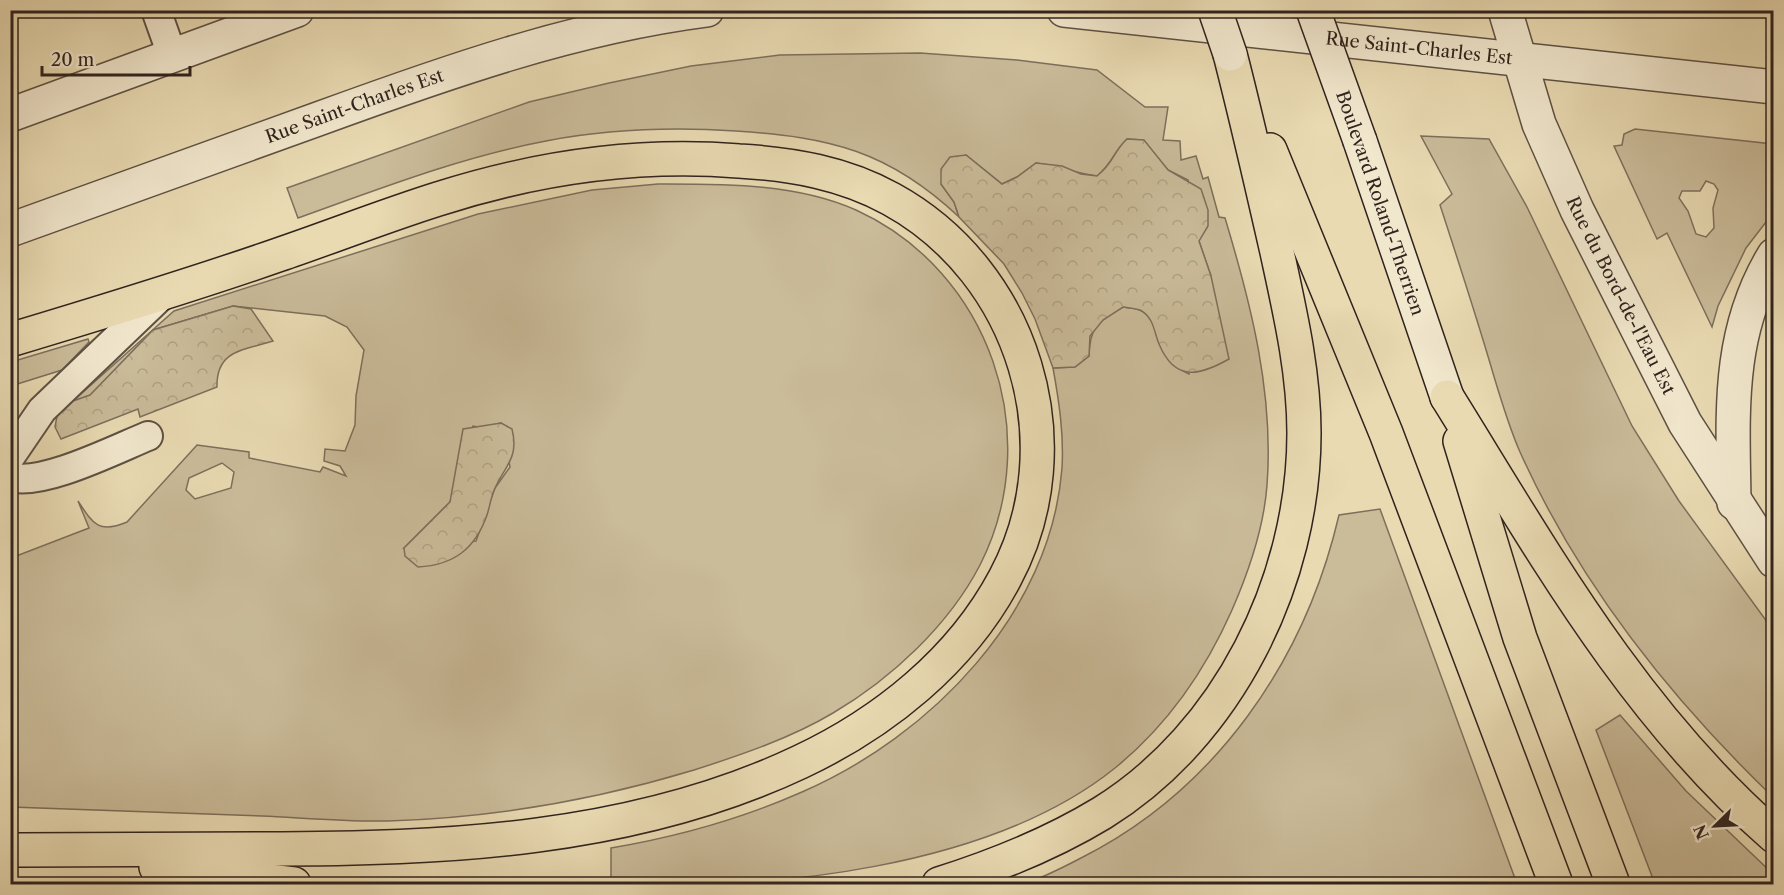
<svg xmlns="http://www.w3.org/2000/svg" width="1784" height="895" viewBox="0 0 1784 895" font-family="'Libre Caslon Text',serif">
	<defs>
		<pattern id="forest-crowns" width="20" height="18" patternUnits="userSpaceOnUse" patternTransform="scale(1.5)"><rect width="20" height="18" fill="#cabb99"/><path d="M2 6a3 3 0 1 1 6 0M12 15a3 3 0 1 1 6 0" fill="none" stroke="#aea083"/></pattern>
	</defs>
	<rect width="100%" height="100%" fill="#e9dab2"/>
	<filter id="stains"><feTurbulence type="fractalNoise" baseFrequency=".00333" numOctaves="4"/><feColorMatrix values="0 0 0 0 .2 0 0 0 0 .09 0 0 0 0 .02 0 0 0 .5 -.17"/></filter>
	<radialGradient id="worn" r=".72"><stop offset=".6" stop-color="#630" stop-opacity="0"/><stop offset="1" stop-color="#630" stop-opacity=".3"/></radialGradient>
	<g fill="#cabb99" stroke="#7d6f5c" stroke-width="1.5" fill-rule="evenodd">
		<path d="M920,53L1017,60L1097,70L1145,107H1168L1163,140L1180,141L1181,160L1196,156L1203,179L1208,177L1219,217L1225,218C1251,304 1274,394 1267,485C1264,527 1249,571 1232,610C1205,671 1168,725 1115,768C991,868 766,892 611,883V848C676,837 741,819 802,792C931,736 1051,613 1062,468C1064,434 1059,401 1053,368L1075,367L1089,356C1090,325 1098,322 1123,307C1129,308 1137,308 1142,311C1164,325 1152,358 1189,374L1211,276L1199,241L1188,180L1168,170L1143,140L1127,139C1113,152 1113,163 1097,176C1075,173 1059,166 1036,163L1017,177L1002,184L966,155L941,184L954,202L959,217C889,151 830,137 736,131C673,127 608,129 546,141C461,157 379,189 298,218L287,188L529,102L609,83L691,66L780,55Z"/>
		<path d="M1635,129L1773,144V213L1746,248L1718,306L1712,327L1667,233L1657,239L1614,146L1622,145L1624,134ZM1706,181L1714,184L1718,190L1713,208L1714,228L1706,237L1696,234L1688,211L1679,198L1682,191H1700Z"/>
		<path d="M1421,136L1489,139L1527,207L1632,426L1679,501L1773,630V797C1670,698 1579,583 1520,452C1506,420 1497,386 1487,353C1472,303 1456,254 1440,205L1452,194Z"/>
		<path d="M658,184C723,184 796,183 856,210C990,271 1046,435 980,565C949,625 891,679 833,713C791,738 741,755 694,770C595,800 491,818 388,821C346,822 304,818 262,816C178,813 94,810 11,807V558L89,528L78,501C93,524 99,534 127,522L197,445L249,452V458L320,472L323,467L346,476L340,466L324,461L325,449L345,451L355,425L356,396L364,350L347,327L325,316L233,306L153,330L90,396L73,401L174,311L478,214L592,190ZM501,423L510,467L495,488L476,541L404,548L450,502L473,426L484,428ZM222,463L234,472L231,488L195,499L186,490L189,478Z"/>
		<path d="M1773,331L1774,431H1773L1767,403Z"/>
		<path d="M88,339L89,342L62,370L11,386V362Z"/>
		<path d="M1380,509L1517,884H1023C1043,878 1062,868 1081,858C1216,790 1305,661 1339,515Z"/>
		<path d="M1620,715L1686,791L1773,874V884H1655L1596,730Z"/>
	</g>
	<g fill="url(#forest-crowns)" stroke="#7d6f5c" stroke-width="1.5">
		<path d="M1127,139L1144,140L1168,170L1201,189L1208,210V226L1199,241L1211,276L1229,359C1199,376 1175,382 1159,344C1154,332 1154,319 1142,311C1137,308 1129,308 1123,307L1103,320L1090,336L1089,356L1075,367L1053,368L1035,319L1022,293L1004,264L959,217L954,202L941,184V169L950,157L966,155L1002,184L1017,177L1036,163L1062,166L1081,174L1097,176C1114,163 1113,152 1127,139Z"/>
		<path d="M233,306L251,309L273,341C244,350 216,350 217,387L140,417L138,409L61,439L55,427L57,416L73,401L90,395L153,330Z"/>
		<path d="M501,423L512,429C519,457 506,465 495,488C491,496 490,506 487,515C475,549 454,565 418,567L405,556L404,548L450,502L463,429Z"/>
	</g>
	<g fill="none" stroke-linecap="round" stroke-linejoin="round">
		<defs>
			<g id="service">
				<path d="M156,10L172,55"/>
				<path d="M10,457L42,410L163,294"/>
				<path d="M10,477C41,487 116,449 148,436"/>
			</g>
			<g id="tertiary">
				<path id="s1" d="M1064,10L1774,87"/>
				<path id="s2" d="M1505,10L1539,124L1577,210L1685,423L1774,561"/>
				<path d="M10,115L297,10"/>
				<path id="s3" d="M10,230C113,193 216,156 318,119C444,73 574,27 707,10"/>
				<path d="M1734,503C1733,415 1726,334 1774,255"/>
			</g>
			<path id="secondary" d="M1360,141L1447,397"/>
			<g id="motorway">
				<path d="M1270,150L1386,433L1556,884"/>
				<path d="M10,340C100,313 189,286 278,255C331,237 384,216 438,199C535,168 638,153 739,161C792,164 844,173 891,199C1024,272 1077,444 1005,578C961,661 883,723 800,762C633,841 444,849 263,849C182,850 101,850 19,850"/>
				<path d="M1447,397C1544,553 1633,713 1774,836"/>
				<path d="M1460,441L1520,638L1613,884"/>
				<path d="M156,867L294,884"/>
				<path d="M939,884C996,866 1051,844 1102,813C1228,735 1304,581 1304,433C1304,372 1290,312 1277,252C1262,186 1247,120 1230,54"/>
			</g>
		</defs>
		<use href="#service" stroke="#5e5143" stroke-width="32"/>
		<use href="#tertiary" stroke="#5e5143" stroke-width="36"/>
		<use href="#secondary" stroke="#30231e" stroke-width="36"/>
		<use href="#motorway" stroke="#30231e" stroke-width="36"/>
		<use href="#service" stroke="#f1e7cd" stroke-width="28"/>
		<use href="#tertiary" stroke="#f1e7cd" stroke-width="33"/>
		<use href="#secondary" stroke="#f1e7cd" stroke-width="33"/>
		<use href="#motorway" stroke="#e9dab2" stroke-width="33"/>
		<defs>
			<g id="secondary-bridge">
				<path d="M1215,10L1230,54"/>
				<path d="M1313,10L1360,141"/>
			</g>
		</defs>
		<use href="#secondary-bridge" stroke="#30231e" stroke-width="36" stroke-linecap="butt"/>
		<use href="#secondary-bridge" stroke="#f1e7cd" stroke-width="33"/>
	</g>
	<g text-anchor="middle" stroke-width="4.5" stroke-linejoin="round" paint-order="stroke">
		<g font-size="18" fill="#30231e" stroke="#f1e7cd">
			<text dy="6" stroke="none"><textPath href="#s1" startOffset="357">Rue Saint-Charles Est</textPath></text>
			<text dy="6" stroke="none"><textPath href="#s3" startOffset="366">Rue Saint-Charles Est</textPath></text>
			<text transform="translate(1380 203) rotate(71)" y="6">Boulevard Roland-Therrien</text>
			<text dy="6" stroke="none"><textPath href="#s2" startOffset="309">Rue du Bord-de-l'Eau Est</textPath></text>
		</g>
	</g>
	<rect width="1784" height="895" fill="none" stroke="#e9dab2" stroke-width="36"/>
	<rect x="12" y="12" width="1760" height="871" fill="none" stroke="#30231e" stroke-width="3"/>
	<rect x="18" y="18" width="1748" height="859" fill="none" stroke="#30231e" stroke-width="1.5"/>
	<g transform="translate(1715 826) rotate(246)" stroke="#f1e7cd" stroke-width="4.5" paint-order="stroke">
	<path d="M0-4.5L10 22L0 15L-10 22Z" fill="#30231e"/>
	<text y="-9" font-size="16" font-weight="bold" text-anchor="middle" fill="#30231e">N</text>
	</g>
	<path d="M42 66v9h148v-9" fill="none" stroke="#30231e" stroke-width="3"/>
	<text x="51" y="66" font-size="18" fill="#30231e" stroke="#f1e7cd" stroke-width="4.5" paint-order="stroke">20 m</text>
	<rect width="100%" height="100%" filter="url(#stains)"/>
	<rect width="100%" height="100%" fill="url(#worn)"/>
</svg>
